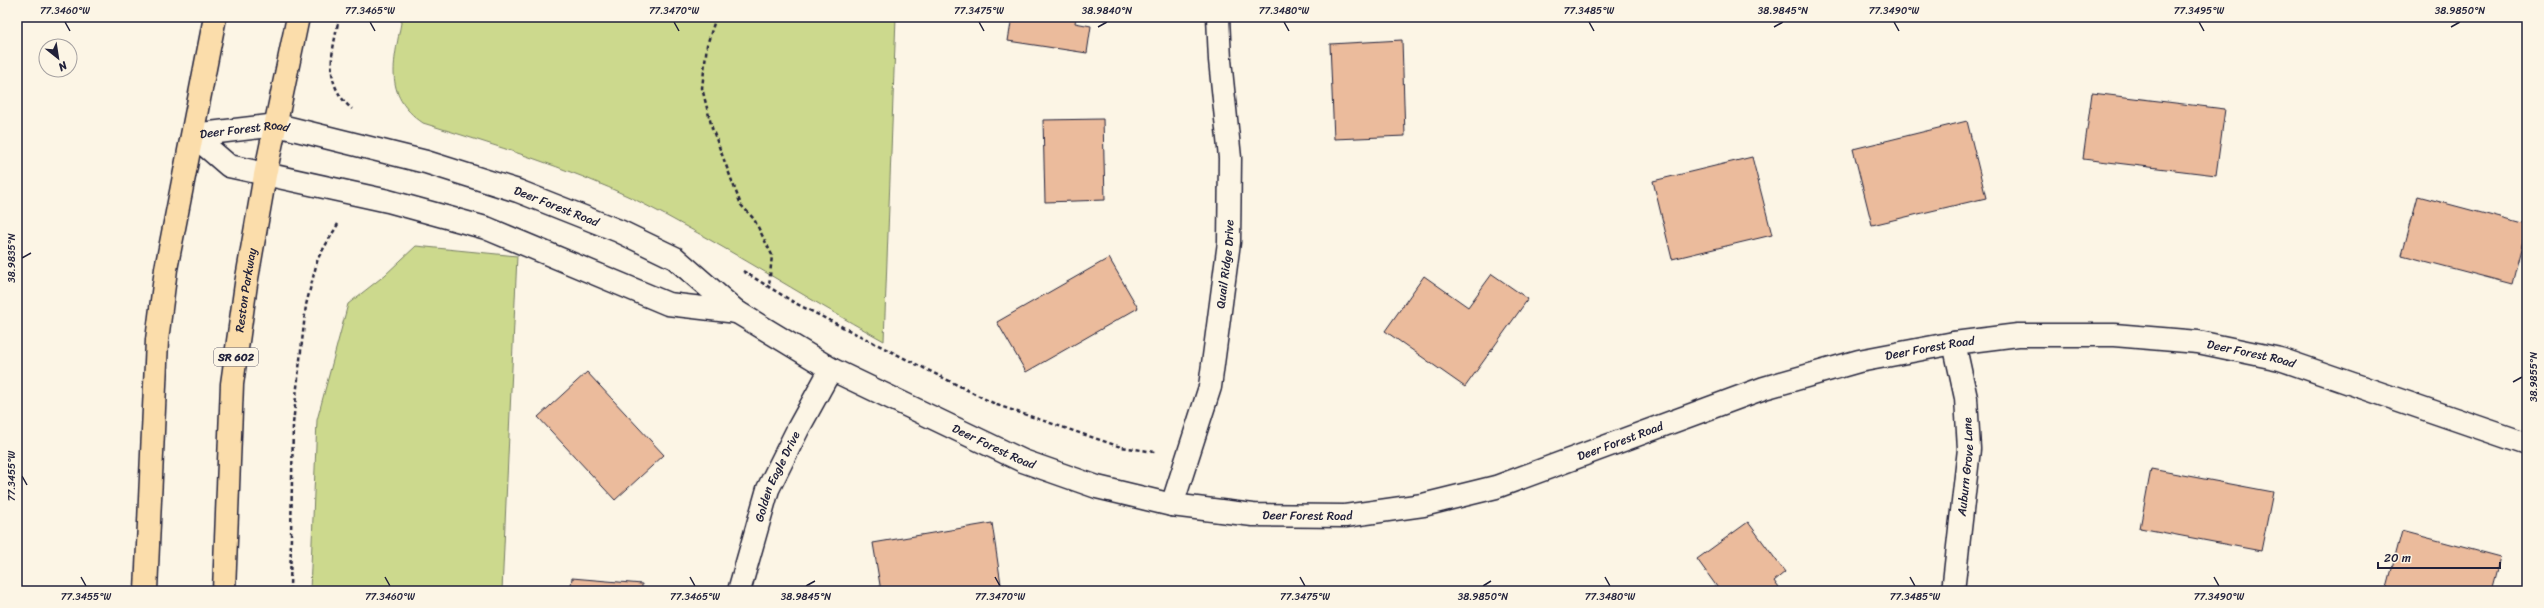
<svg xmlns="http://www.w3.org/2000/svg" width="2544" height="608" viewBox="0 0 2544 608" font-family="Sriracha,sans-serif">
	<rect width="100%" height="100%" fill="#fcf5e5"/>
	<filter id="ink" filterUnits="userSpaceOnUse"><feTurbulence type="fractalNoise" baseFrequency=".025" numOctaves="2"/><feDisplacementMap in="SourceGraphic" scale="8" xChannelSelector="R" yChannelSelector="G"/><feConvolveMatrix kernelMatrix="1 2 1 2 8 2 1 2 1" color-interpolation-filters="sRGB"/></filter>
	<g filter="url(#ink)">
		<g fill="#ccd98d" stroke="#777e64">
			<path d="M402,17H896L884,341C800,295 720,242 634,199C567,167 494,145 423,123C381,94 395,60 402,17Z"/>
			<path d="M416,246L517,256L502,591H310L317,420L348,304L385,275Z"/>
		</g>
		<g fill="#ebbb9c" stroke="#22223b">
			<path d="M1012,17H1076L1075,23L1091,26L1087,53L1008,41Z"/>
			<path d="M1402,40L1405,136L1334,139L1330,44Z"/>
			<path d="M2092,93L2225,109L2216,175L2083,159Z"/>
			<path d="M1103,119L1105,200L1045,202L1043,120Z"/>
			<path d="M1967,121L1986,198L1872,225L1853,149Z"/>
			<path d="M1752,157L1772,235L1672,259L1653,181Z"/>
			<path d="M2418,196L2527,225L2512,284L2402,255Z"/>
			<path d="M1109,258L1138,308L1026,372L997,322Z"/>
			<path d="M1492,274L1528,299L1465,387L1385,331L1424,276L1468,307Z"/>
			<path d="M587,372L664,455L615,500L538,417Z"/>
			<path d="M2151,469L2273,492L2261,551L2140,528Z"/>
			<path d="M1748,522L1785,572L1774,581L1781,591H1720L1697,559Z"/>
			<path d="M992,523L1002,591H922V588L881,591L873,543Z"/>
			<path d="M2402,531L2500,557L2491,591H2386Z"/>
			<path d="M572,578L642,584V591H570Z"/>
		</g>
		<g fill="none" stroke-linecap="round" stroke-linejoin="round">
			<defs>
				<g id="street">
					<path id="s1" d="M193,135L277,125L426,162L518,191L619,231L675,258L737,312L831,369L1023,461L1097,487L1172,505L1253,515L1345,516L1423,505L1496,487L1764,388L1859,361L1954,343L2018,335H2114L2198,342L2280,359L2527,444"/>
					<path d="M193,135L229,166L388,201L486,228L668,304L737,312"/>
					<path id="s2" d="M1172,505L1210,387L1229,242L1230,158L1220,60L1218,17"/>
					<path id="s3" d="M739,591L768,489L798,429L831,369"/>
					<path id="s4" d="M1953,591L1969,449L1966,398L1954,343"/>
				</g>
				<g id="primary">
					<path d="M146,591L157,340L166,269L215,17"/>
					<path id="s5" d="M224,591L232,384L246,284L265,175L298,17"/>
				</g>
			</defs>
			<use href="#street" stroke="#22223b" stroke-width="25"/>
			<use href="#primary" stroke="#22223b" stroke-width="25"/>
			<g stroke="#22223b" stroke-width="2.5" stroke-dasharray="4 3" stroke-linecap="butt">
				<path d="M339,17C333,52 321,82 352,109"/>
				<path d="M716,17L707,45L702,88L712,128L741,205L754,219L772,255L769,286"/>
				<path d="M743,271L795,303L997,405L1121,447L1155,452"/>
				<path d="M290,591L293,424L306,305L318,258L338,224"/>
			</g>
			<use href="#street" stroke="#fcf5e5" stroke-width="22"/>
			<use href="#primary" stroke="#fbddab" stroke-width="22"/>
		</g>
	</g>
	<path fill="none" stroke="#22223b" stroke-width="1.5" d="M65,22L70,31M370,22L375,31M674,22L679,31M979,22L984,31M1284,22L1289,31M1589,22L1594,31M1894,22L1899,31M2199,22L2204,31M1098,27L1107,22M1774,27L1783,22M2451,27L2460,22M22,258L31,253M2513,382L2522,377M22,476L27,485M81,577L86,586M385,577L390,586M690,577L695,586M995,577L1000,586M1300,577L1305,586M1605,577L1610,586M1910,577L1915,586M2214,577L2219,586M806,586L815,581M1483,586L1491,581"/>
	<g text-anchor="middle" stroke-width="4" stroke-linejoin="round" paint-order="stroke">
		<rect fill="#fcf5e5" stroke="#63616e" stroke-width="1" x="214" y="348" width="44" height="18" rx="3"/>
		<g font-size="11" font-weight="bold" fill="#22223b">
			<text x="236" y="361">SR 602</text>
		</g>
		<g font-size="12" fill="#22223b" stroke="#fcf5e5">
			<text dy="4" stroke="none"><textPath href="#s1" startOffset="52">Deer Forest Road</textPath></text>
			<text dy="4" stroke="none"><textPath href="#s1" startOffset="376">Deer Forest Road</textPath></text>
			<text dy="4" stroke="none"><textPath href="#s2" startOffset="248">Quail Ridge Drive</textPath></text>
			<text dy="4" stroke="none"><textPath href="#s5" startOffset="302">Reston Parkway</textPath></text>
			<text dy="4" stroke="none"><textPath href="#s1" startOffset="1850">Deer Forest Road</textPath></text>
			<text dy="4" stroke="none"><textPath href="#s1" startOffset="2174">Deer Forest Road</textPath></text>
			<text dy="4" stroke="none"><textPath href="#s1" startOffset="1526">Deer Forest Road</textPath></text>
			<text dy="4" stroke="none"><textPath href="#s1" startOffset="878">Deer Forest Road</textPath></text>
			<text dy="4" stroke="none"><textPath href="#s4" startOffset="125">Auburn Grove Lane</textPath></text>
			<text dy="4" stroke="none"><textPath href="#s3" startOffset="121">Golden Eagle Drive</textPath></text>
			<text dy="4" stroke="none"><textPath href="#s1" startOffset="1202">Deer Forest Road</textPath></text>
		</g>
	</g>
	<rect width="2544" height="608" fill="none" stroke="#fcf5e5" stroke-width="44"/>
	<g transform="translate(58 58) rotate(150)"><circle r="19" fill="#fcf5e5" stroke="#a5a1a1"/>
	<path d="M0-3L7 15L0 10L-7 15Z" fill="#22223b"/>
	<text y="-6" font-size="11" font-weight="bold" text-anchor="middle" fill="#22223b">N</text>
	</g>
	<path d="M2378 562v6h122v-6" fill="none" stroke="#22223b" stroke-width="2"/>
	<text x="2384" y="562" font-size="12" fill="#22223b" stroke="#fcf5e5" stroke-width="3" paint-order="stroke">20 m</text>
	<rect x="22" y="22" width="2500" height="564" fill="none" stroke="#22223b" stroke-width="1.5"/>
	<g font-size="10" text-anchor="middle" fill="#22223b">
		<text x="65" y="14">77.3460°W</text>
		<text x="370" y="14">77.3465°W</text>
		<text x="674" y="14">77.3470°W</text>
		<text x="979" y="14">77.3475°W</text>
		<text x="1107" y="14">38.9840°N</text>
		<text x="1284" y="14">77.3480°W</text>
		<text x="1589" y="14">77.3485°W</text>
		<text x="1783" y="14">38.9845°N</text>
		<text x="1894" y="14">77.3490°W</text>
		<text x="2199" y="14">77.3495°W</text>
		<text x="2460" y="14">38.9850°N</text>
		<text transform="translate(11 258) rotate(-90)" y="4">38.9835°N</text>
		<text transform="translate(2533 377) rotate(-90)" y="4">38.9855°N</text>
		<text transform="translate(11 476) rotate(-90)" y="4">77.3455°W</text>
		<text x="86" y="600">77.3455°W</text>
		<text x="390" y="600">77.3460°W</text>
		<text x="695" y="600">77.3465°W</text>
		<text x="806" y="600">38.9845°N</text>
		<text x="1000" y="600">77.3470°W</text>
		<text x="1305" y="600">77.3475°W</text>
		<text x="1483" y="600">38.9850°N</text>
		<text x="1610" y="600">77.3480°W</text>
		<text x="1915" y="600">77.3485°W</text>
		<text x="2219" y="600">77.3490°W</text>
	</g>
</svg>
